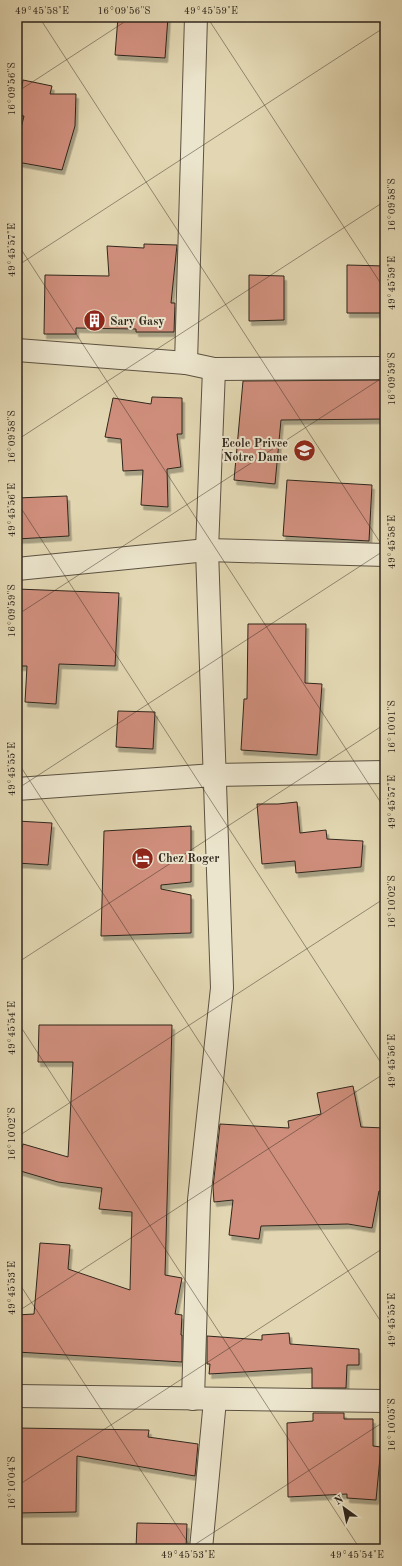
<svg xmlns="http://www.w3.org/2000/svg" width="402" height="1566" viewBox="0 0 402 1566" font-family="'Old Standard TT',serif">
	<defs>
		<filter id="shadow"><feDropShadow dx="2.5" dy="4.5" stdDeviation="0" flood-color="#0004"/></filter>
	</defs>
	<rect width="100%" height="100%" fill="#e2d7b2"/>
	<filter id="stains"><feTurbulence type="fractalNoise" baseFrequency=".005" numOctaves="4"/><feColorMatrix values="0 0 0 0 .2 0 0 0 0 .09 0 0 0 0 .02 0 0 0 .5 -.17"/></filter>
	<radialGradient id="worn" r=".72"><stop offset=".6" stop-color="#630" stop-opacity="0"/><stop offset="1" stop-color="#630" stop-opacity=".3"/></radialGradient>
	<g fill="#d08f7d" stroke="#2f261c" filter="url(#shadow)">
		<path d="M118,17H168L165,58L115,55Z"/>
		<path d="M23,80L52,86L50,94H76L75,126L62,170L17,162V144L24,116L17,115Z"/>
		<path d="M144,244L177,245L171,303H175L174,332H136V329L76,328V334H44L45,275L109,276L107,246L144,248Z"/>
		<path d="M347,265L385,266V313H347Z"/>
		<path d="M249,275L284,276V320L249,321Z"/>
		<path d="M385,380V419L281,420L275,484L234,480L243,381Z"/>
		<path d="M152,397L182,398V434H177L181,467L167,469L168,507L141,505L143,470L123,471L121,439L105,437L113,398L151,404Z"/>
		<path d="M287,480L372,485L369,541L283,536Z"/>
		<path d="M67,496L69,536L17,539V498Z"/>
		<path d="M17,589L119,593L115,666L59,664L56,704L25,702L27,666H17Z"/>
		<path d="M248,624H306L305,683L322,684L317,755L241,750L244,699H247Z"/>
		<path d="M118,711L155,712L153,749L116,747Z"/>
		<path d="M297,802L300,833L326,830L327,839L363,841L361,867L296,873L295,861L262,864L257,804H278Z"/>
		<path d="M17,821L52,823L48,865L17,863Z"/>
		<path d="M191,826V882L161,885V889L191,895V933L101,936L104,831Z"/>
		<path d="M39,1025H172L165,1275L182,1278L175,1314L182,1315L181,1335H182V1362L17,1352V1315L34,1314L40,1243L70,1245L68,1269L130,1290L132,1212L99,1209L102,1188L58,1182L17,1170L23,1144L68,1157L73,1062H38Z"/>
		<path d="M353,1086L361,1127L385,1128V1191H379L372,1228L348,1224L261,1226L259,1239L229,1235L233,1200L214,1202L213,1187L220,1124L289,1128L288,1121L321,1114L317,1093Z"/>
		<path d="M289,1333L290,1344L359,1349V1365H347L346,1388H312V1368L209,1374L210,1364H207V1336L262,1340V1335Z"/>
		<path d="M313,1413H344V1419H373V1446L381,1447L376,1500L347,1498V1494L288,1497L287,1423L313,1421Z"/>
		<path d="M17,1428L149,1430L148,1437L198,1444L195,1476L77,1456L76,1512L17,1513Z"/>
		<path d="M137,1523L187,1524L186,1549H136Z"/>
	</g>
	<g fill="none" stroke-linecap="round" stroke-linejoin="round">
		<defs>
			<g id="street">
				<path d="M17,350L186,363L214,369L385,368"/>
				<path d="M186,363L196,17"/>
				<path d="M17,569L207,550L385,555"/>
				<path d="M17,789L214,775L385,772"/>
				<path d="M17,1396L385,1401"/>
				<path d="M193,1399L199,1200L222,988L207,550L214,369"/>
				<path d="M201,1549L215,1400"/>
			</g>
		</defs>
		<use href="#street" stroke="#5c5242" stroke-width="24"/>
		<use href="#street" stroke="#ece5cd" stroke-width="22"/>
	</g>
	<path fill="none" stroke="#2f261c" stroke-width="1" stroke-opacity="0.45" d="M39,17L385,550M207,17L385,290M376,17L385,31M17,92L132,17M17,243L385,809M17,266L385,27M17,440L385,201M17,502L385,1069M17,615L385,376M17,761L385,1328M17,789L385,550M17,963L385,724M17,1021L360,1549M17,1137L385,898M17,1280L192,1549M17,1312L385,1073M17,1486L385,1247M17,1539L23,1549M188,1549L385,1421"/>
	<defs>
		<symbol id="building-disc" viewBox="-11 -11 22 22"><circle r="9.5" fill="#8f2418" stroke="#ece5cd"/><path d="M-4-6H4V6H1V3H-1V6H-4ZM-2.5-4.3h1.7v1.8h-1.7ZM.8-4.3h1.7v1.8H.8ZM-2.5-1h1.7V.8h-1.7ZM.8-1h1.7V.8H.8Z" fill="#fff"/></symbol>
		<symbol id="school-disc" viewBox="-11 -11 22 22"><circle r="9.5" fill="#8f2418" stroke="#ece5cd"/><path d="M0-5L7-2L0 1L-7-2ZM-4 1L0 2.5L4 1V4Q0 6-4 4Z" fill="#fff"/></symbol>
		<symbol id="hotel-disc" viewBox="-11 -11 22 22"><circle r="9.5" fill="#8f2418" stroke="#ece5cd"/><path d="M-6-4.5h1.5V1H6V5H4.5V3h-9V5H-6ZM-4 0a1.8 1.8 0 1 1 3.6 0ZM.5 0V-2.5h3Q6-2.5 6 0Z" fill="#fff"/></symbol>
	</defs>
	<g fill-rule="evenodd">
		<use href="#building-disc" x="82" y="308" width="25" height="25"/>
		<use href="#school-disc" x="292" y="438" width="25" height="25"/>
		<use href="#hotel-disc" x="130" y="846" width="25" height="25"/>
	</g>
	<g text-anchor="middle" stroke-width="4" stroke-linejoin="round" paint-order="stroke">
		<g font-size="12" font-weight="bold" fill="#2f261c" stroke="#ece5cd" text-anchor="start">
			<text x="110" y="325">Sary Gasy</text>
			<text x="288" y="447" text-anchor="end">Ecole Privee<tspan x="288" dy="14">Notre Dame</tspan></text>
			<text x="158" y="862">Chez Roger</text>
		</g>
	</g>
	<rect width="402" height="1566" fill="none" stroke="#e2d7b2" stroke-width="44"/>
	<g transform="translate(344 1508) rotate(327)" stroke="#ece5cd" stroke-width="3" paint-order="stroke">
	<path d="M0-3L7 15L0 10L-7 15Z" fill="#2f261c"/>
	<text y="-6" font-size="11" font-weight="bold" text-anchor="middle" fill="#2f261c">N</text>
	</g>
	<rect x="22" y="22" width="358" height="1522" fill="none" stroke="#2f261c" stroke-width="1.5"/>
	<g font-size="10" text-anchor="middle" fill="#2f261c">
		<text x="42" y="14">49°45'58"E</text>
		<text x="124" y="14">16°09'56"S</text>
		<text x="211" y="14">49°45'59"E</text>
		<text transform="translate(11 89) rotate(-90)" y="4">16°09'56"S</text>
		<text transform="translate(391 205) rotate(-90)" y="4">16°09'58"S</text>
		<text transform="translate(11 250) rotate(-90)" y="4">49°45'57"E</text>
		<text transform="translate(391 283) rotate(-90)" y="4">49°45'59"E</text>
		<text transform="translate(391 379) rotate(-90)" y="4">16°09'59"S</text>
		<text transform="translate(11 437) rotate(-90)" y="4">16°09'58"S</text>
		<text transform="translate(11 510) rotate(-90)" y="4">49°45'56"E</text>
		<text transform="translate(391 542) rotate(-90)" y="4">49°45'58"E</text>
		<text transform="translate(11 611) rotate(-90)" y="4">16°09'59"S</text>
		<text transform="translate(391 727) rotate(-90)" y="4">16°10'01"S</text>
		<text transform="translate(11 769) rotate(-90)" y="4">49°45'55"E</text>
		<text transform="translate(391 802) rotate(-90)" y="4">49°45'57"E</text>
		<text transform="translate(391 902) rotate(-90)" y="4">16°10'02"S</text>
		<text transform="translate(11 1028) rotate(-90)" y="4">49°45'54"E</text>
		<text transform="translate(391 1061) rotate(-90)" y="4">49°45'56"E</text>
		<text transform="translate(11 1134) rotate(-90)" y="4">16°10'02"S</text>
		<text transform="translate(11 1288) rotate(-90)" y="4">49°45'53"E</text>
		<text transform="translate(391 1320) rotate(-90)" y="4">49°45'55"E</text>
		<text transform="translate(391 1425) rotate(-90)" y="4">16°10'05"S</text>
		<text transform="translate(11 1483) rotate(-90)" y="4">16°10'04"S</text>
		<text x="188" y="1558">49°45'53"E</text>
		<text x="357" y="1558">49°45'54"E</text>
	</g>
	<rect width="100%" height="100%" filter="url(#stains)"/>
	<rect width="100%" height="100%" fill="url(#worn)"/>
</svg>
